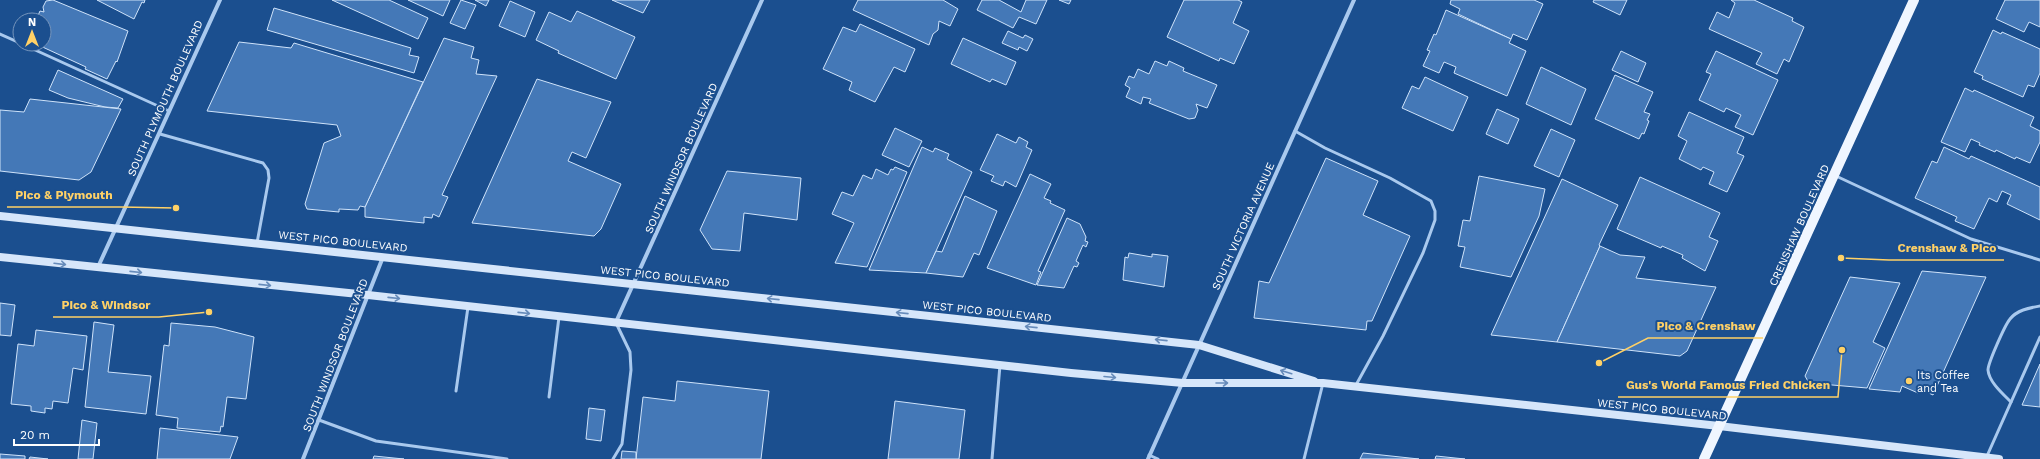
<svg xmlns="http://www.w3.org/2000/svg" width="2040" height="459" viewBox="0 0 2040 459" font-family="'Work Sans',sans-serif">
	<rect width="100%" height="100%" fill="#1b4f8f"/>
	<g fill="#4478b7" stroke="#cfe3fa">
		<path d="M53,0L128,31L117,62L116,61L107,79L85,69L86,67L36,44H44V20H36L40,11L44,12L43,7L46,1Z"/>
		<path d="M97,0H145L144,3L142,2L134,19Z"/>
		<path d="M332,0H389L428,18L418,39Z"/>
		<path d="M408,0H450L443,16Z"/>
		<path d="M461,0L476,5L465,29L450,23Z"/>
		<path d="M475,0H489L486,6Z"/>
		<path d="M612,0H650L643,13Z"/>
		<path d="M858,0H943L958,9L950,26L939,21L938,30L933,34L929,45L853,10Z"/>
		<path d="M982,0H999L1021,12L1026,0H1047L1036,24L1019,17L1013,28L977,10Z"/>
		<path d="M1059,0H1071L1069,4Z"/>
		<path d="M1184,0H1238L1242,2L1233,23L1249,31L1234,64L1220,58L1219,61L1167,37Z"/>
		<path d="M1451,0H1534L1543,4L1527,40L1513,34L1511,39L1458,14L1460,9L1450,4Z"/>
		<path d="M1594,0H1627L1620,15L1593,2Z"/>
		<path d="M1754,0L1793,18L1792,21L1804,27L1789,62L1784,59L1777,74L1756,64L1762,53L1709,29L1717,12L1729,18L1735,3L1731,0Z"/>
		<path d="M2005,0H2040V27L2029,22L2024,32L1996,19Z"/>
		<path d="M510,1L535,12L525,37L499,26Z"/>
		<path d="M274,8L411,48L409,55L419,57L414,73L267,30Z"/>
		<path d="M1446,10L1511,39L1509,43L1526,51L1507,96L1454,73L1456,67L1444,62L1439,73L1423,66L1430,51L1427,50L1434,34L1436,35Z"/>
		<path d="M577,11L635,37L616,79L558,53L559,51L536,40L549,12L571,22Z"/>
		<path d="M860,24L915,49L905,72L894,67L875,102L849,90L852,82L823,69L843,27L856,32Z"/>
		<path d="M1993,30L2001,34L2002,32L2040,49V73L2034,87L2028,85L2023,97L1982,79L1983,76L1974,72Z"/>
		<path d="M1008,31L1023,38L1025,35L1033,39L1027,51L1019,47L1018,50L1002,43Z"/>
		<path d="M444,38L474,47L471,58L479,60L476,74L497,76L442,195L448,197L439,217L433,214L432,218L424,217V223L365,217V207Z"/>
		<path d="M963,38L1016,62L1006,85L992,79L990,82L951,64Z"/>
		<path d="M239,42L291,48L294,43L423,82L365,207L360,206L358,210L339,209V212L307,209L305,204L324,143L341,136L337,125L207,111Z"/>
		<path d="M1621,51L1646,63L1638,82L1612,70Z"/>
		<path d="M1716,51L1778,80L1753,135L1735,127L1741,115L1726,108L1724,112L1699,100L1711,74L1706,72Z"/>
		<path d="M1155,61L1167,66L1169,61L1184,68L1183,71L1217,85L1207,108L1196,104L1198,110L1195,118L1189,119L1149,103L1151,99L1143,97L1141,104L1126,97L1130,88L1125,85L1129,76L1134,78L1138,69L1149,74Z"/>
		<path d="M1541,67L1586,89L1571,125L1526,104Z"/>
		<path d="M58,70L123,99L118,108L105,107L68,98L49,90Z"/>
		<path d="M1615,75L1653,92L1644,112L1650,114L1647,120L1649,121L1644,134L1642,133L1639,139L1595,119Z"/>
		<path d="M1425,77L1468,97L1453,131L1402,108L1412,86L1419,89Z"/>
		<path d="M537,79L611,102L586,158L572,152L568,161L621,184L601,229L594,236L472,223Z"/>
		<path d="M1965,88L1973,92L1974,90L2034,117L2030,126L2040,131V142L2030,163L2016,157L2015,159L1996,150L1995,152L1979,145L1980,143L1971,139L1965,152L1941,142Z"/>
		<path d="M30,99L121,109L91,172L79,180L0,171V110L24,112Z"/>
		<path d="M1497,109L1519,119L1508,144L1486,134Z"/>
		<path d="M1689,112L1744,137L1737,153L1744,156L1727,192L1709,184L1714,172L1703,167L1701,170L1679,159L1687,141L1678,136Z"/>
		<path d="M895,128L922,141L909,167L882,155Z"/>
		<path d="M1551,129L1575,140L1559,177L1534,166Z"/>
		<path d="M997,134L1016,143L1019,137L1028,142L1026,147L1032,150L1016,187L1005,181L1003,186L991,181L994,176L980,170Z"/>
		<path d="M922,147L933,152L935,148L949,154L947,159L972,172L926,273L869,270Z"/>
		<path d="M1944,147L1969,159L1971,156L2040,187V220L2007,204L2011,195L2002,191L1997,202L1989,198L1974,229L1955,221L1957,217L1915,198L1932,161L1937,163Z"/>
		<path d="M1326,158L1378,181L1363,215L1410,236L1372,321H1367L1366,330L1254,318L1259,281L1269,283Z"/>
		<path d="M895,167L907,172L867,267L835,263L854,223L832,214L842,192L853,196L863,175L872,179L876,169L888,175L891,169L893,170Z"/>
		<path d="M727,171L801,178L797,220L744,213L740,251L712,249L700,230Z"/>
		<path d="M1030,174L1051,184L1044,198L1051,201L1050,203L1065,210L1038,271L1041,272L1036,285L987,268Z"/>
		<path d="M1479,176L1545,189L1539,216L1511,277L1460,267L1465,247L1458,246L1463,220L1470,221Z"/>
		<path d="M1640,177L1720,213L1709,237L1718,241L1705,271L1682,258L1683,255L1662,246L1661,248L1617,229Z"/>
		<path d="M1562,179L1618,205L1599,245L1600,246L1557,342L1491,335Z"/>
		<path d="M965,196L997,211L979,255L974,253L963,277L926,273L936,251L942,252Z"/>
		<path d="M1067,218L1080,224L1086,237L1085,241L1088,242L1086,247L1083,245L1076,261L1079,263L1077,267L1074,266L1064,288L1037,285Z"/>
		<path d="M1600,246L1620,255L1645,257L1636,278L1716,287L1687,351L1680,356L1557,342Z"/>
		<path d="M1129,253L1152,257V254L1168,256L1164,287L1123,280L1125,257L1128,258Z"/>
		<path d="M1922,271L1986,277L1933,395L1920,389L1918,393L1902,386L1900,392L1869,389Z"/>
		<path d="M1850,277L1900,283L1873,342L1885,348L1867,388L1809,383L1805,376Z"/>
		<path d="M0,303L15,305L11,336L0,335Z"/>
		<path d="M94,322L114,325L108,372L151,376L146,414L85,407Z"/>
		<path d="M171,323L215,327L254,337L246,399L227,397L223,427L221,426L220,432L177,428L178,418L156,415L164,345L169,346Z"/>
		<path d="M36,330L87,336L83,370L73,368L68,403L53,401L52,409L45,408V413L31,411V406L11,404L18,344L34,346Z"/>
		<path d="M2040,364V407L2022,405Z"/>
		<path d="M677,381L769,391L761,459H636L643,397L675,401Z"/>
		<path d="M895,401L965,410L959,459H888Z"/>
		<path d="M589,408L605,410L601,441L586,439Z"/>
		<path d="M82,420L97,423L93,459H78Z"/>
		<path d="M160,428L238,437L230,459H157Z"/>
		<path d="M622,451L636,452V459H621Z"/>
		<path d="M1363,453L1419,459H1360Z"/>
		<path d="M0,454L25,456V459H0Z"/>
		<path d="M374,456L404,459H373Z"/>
		<path d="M1436,456L1465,459H1435Z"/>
		<path d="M30,457L48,459H29Z"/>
	</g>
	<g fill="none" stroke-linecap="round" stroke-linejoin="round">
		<g stroke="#a9c9ee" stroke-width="3">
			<path d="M0,34L20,43"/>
			<path d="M22,44L169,111"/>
			<path d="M1295,131L1325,148L1390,178L1431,201L1435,211V220L1423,253L1383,336L1356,385"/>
			<path d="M160,134L263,163L268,170L269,178L257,243"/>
			<path d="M1836,176L1971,239L2040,260"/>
			<path d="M456,391L468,307"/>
			<path d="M549,397L559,317"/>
			<path d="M2011,402C2003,394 1989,382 1988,370C1988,363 2005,325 2010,319C2017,310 2029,308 2040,306"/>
			<path d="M319,420L376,441L507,459"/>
			<path d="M1149,455L1158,459"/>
			<path d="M1987,456L2040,337"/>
			<path d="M613,459L622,444L631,370L630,352L617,325"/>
			<path d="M992,459L1000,365"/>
			<path d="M1304,459L1323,383"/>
		</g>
		<g stroke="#a9c9ee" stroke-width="4">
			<path d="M98,267L220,0"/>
			<path d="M616,322L762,0"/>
			<path d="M303,459L383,257"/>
			<path d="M1148,459L1354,0"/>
		</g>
		<g stroke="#d6e6fa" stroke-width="8">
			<path d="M0,216L1199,345L1314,381"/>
			<path d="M0,257L368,295L1071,373L1183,383H1323L1719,426L1999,459"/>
		</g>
		<path stroke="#f0f6ff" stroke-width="10" d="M1704,459L1914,0"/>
	</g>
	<defs><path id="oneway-shaft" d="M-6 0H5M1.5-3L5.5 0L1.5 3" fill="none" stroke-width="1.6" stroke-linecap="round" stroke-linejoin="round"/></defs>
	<g stroke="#668bba">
		<use href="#oneway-shaft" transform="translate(60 264) rotate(7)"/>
		<use href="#oneway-shaft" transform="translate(136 272) rotate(6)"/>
		<use href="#oneway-shaft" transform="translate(265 285) rotate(6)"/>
		<use href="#oneway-shaft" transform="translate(394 298) rotate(6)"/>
		<use href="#oneway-shaft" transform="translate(773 299) rotate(-174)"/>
		<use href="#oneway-shaft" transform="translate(524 313) rotate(6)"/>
		<use href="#oneway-shaft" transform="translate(902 313) rotate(-174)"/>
		<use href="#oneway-shaft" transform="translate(1031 327) rotate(-174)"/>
		<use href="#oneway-shaft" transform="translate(1161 340) rotate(-174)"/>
		<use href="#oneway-shaft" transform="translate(1286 372) rotate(-163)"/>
		<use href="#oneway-shaft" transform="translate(1110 377) rotate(5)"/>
		<use href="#oneway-shaft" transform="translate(1222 383)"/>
	</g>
	<circle fill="#ffd166" stroke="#1b4f8f" stroke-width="1.5" cx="1909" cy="381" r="4"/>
	<g text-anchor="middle" stroke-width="4" stroke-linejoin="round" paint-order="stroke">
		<g font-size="11" fill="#fff" stroke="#1b4f8f">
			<text transform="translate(165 98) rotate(-66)" y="4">SOUTH PLYMOUTH BOULEVARD</text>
			<text transform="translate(681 158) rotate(-66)" y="4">SOUTH WINDSOR BOULEVARD</text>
			<text transform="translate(1799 225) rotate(-66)" y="4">CRENSHAW BOULEVARD</text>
			<text transform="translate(1243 226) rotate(-66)" y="4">SOUTH VICTORIA AVENUE</text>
			<text transform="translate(343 241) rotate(6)" y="4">WEST PICO BOULEVARD</text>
			<text transform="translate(665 276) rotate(6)" y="4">WEST PICO BOULEVARD</text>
			<text transform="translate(987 311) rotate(6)" y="4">WEST PICO BOULEVARD</text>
			<text transform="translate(335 355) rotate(-69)" y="4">SOUTH WINDSOR BOULEVARD</text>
			<text transform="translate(1662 409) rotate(6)" y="4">WEST PICO BOULEVARD</text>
		</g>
		<g font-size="11" fill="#fff" stroke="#1b4f8f" text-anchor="start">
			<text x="1917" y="379">Its Coffee<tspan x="1917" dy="13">and Tea</tspan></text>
		</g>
	</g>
	<path fill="none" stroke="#ffd166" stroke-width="1.5" d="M176 208L120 207H7M1841 258L1889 260H2004M209 312L159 317H53M1599 363L1648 338H1763M1842 350L1838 397H1618"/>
	<g fill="#ffd166" stroke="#1b4f8f" stroke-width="1.5">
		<circle cx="176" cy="208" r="4"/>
		<circle cx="1841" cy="258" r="4"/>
		<circle cx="209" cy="312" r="4"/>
		<circle cx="1599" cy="363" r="4"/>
		<circle cx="1842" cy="350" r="4"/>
	</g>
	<g font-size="12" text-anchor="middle" font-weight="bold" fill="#ffd166" stroke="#1b4f8f" stroke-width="4" stroke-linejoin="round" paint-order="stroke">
		<text x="64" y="199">Pico &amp; Plymouth</text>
		<text x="1947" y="252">Crenshaw &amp; Pico</text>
		<text x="106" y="309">Pico &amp; Windsor</text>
		<text x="1706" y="330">Pico &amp; Crenshaw</text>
		<text x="1728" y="389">Gus's World Famous Fried Chicken</text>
	</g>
	<g transform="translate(32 32)"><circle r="19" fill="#1b4f8f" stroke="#7695bc"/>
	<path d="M0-3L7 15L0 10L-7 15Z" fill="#ffd166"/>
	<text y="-6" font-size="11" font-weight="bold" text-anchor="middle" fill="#ffffff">N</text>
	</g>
	<path d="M14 439v6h85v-6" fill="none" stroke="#ffffff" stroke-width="2"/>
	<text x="20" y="439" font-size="12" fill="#ffffff" stroke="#1b4f8f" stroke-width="3" paint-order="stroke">20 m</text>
</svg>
